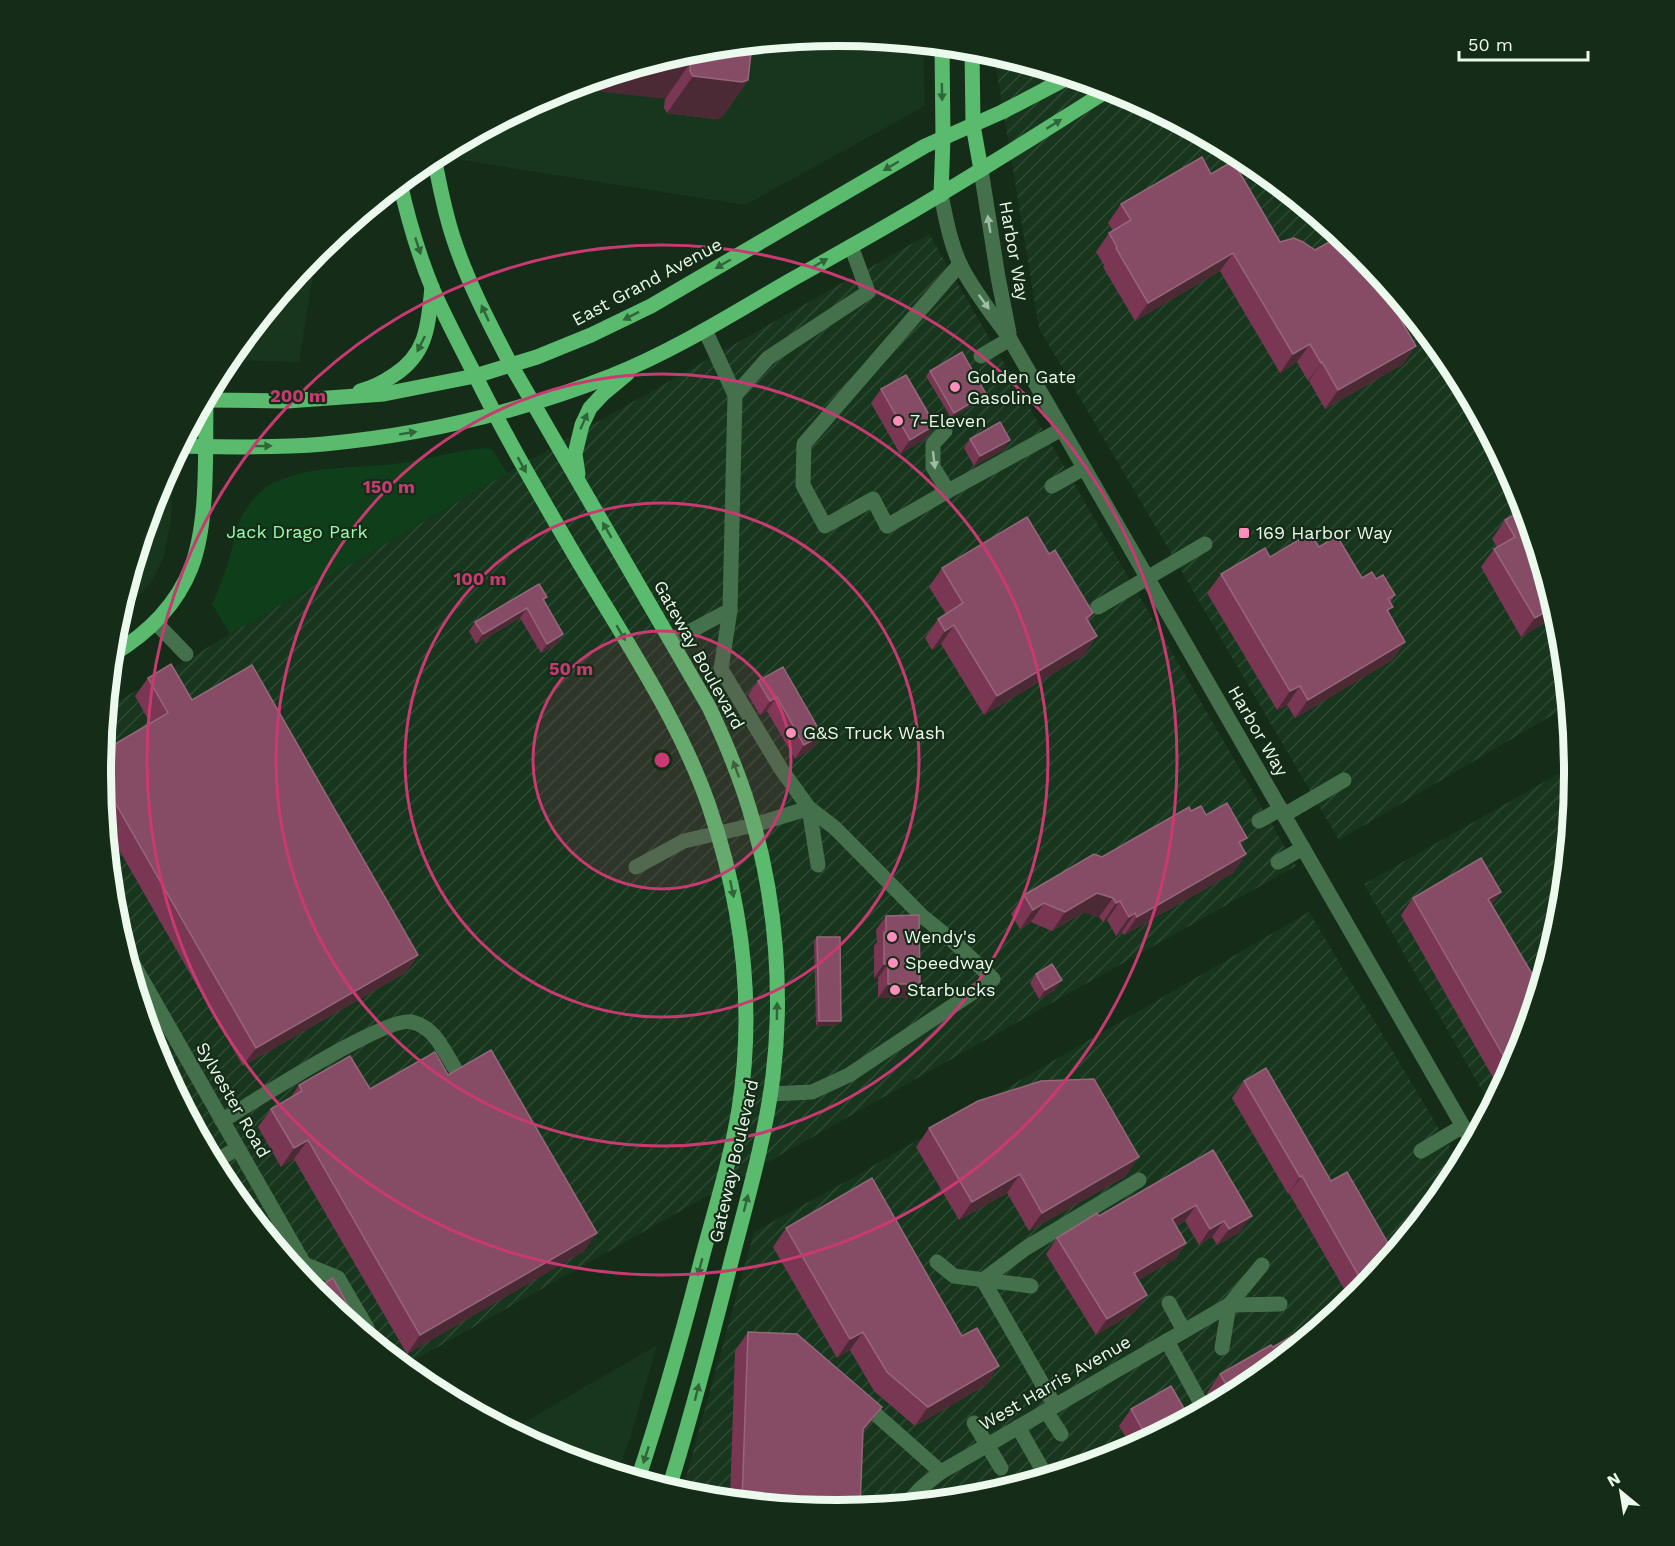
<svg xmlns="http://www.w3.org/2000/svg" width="1675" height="1546" viewBox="0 0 1675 1546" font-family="'Work Sans',sans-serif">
	<defs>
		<pattern id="industrial-furrows" width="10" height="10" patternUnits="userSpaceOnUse" patternTransform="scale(1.5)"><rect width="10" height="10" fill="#18361e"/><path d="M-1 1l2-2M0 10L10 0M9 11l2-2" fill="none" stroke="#2e4a34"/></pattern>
	</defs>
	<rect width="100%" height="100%" fill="#142c18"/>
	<g fill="#18361e">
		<path d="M838,36L923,44L925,106L745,205L436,156L556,92L694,50Z"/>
		<path d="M317,251L299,362L228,360L317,252Z"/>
		<path d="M160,484H172L171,521L163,558L155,576L143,592L128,607L119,613L157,491Z"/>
		<path d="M657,1345L630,1438L617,1473L555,1454L511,1430Z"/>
	</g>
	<g fill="url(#industrial-furrows)">
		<path d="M995,54L1120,92L1247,160L1359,252L1450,364L1519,491L1560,630L1568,706L1339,840L1039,328L995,61Z"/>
		<path d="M929,234L1296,866L404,1366L316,1294L225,1182L156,1055L115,916L101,773L107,708L230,634L507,473Z"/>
		<path d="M1574,765V773L1560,917L1518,1055L1491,1106L1364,884Z"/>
		<path d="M1309,912L1460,1164L1450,1183L1358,1294L1247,1386L1119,1454L981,1496L837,1510L693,1496L682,1492L754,1232L852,1178Z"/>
	</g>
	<path fill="#0f3e1b" d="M486,448L492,449L507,473L230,634L212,604C220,587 226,570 231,552C235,537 237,522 246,509C253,499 263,487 275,482C314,464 360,469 401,463C429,459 457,450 486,448Z"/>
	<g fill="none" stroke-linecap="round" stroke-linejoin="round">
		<g stroke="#44704b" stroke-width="15">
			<path d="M981,170L998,277L1009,333"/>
			<path d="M941,195C946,219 950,243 961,266C974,292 993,315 1010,339L1472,1142"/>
			<path d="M960,264L804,444L803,485L825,526L873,499L887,526L948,491L1062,429"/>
			<path d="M981,356L1010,339"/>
			<path d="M735,395L768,358L868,292L851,246"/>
			<path d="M945,431L933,444V467L948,491"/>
			<path d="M1052,486L1084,468"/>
			<path d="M1098,607L1205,544"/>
			<path d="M730,610L721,669L781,769L809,808L835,828L922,916L952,940L993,979L849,1075L812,1092L770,1094"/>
			<path d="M156,623L186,654"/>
			<path d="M672,641L730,610L735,395L705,330"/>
			<path d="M107,711L108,713"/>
			<path d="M1284,815L1344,780"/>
			<path d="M1259,821L1281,809"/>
			<path d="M1278,862L1303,848"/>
			<path d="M636,867L684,841L754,825L809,808L818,865"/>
			<path d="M124,948L304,1264L296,1269"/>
			<path d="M222,1121C251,1103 387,1015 412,1022C434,1027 443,1049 454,1067"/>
			<path d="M1421,1151L1463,1126"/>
			<path d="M214,1162L238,1148"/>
			<path d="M937,1262L954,1276L1031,1286"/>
			<path d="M304,1264L338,1278L367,1328"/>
			<path d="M983,1280L1026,1248L1139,1180"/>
			<path d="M983,1280L1055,1406"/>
			<path d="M1169,1303L1184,1331"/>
			<path d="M1167,1341L1204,1409"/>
			<path d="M1222,1348L1229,1305L1262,1265"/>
			<path d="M862,1402L941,1472"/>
			<path d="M1046,1411L1061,1434"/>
			<path d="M974,1423L1001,1468"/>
			<path d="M1018,1427L1046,1476"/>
			<path d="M908,1503L921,1488L941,1472L1229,1305L1280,1304"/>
		</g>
		<g stroke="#5aba6d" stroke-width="15">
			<path d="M972,49L973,125L981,170"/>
			<path d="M434,157C439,183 444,209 452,234C466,279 489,323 511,365L709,707C727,745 743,784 754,825C776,904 783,994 773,1076C765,1140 746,1203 730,1266C711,1340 692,1415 669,1488"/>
			<path d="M400,183C408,219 419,256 433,290C445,317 459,344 473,371C504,434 539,494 574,554C621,634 679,719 709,806C742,903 755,1007 739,1109C731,1159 715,1209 702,1258C683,1332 662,1406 638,1479"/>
			<path d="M941,195L943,138L942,46"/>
			<path d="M360,391C373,388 384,382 394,375C428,353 428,324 432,287"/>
			<path d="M205,400L287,401L384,394L475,376L537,357L591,335L651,306L925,146L1002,112L1069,77"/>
			<path d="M181,446C228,447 276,448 324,444C422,435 519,412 611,376C674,351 732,314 791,280C841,252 892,224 941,194C998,160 1054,124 1110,89"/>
			<path d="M578,474L575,454L582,425L590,408L603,394L627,374"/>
			<path d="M112,655C147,634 176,606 191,568C209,522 205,450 206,400"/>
		</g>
	</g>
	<g fill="#7a3754">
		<path d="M694,50L748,80L722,117L716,119L667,113L664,108L665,99Z"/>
		<path d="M1211,174L1280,242L1404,325L1403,364L1325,409L1309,381H1308L1297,362L1280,373L1220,271L1135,321L1103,267L1104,265L1096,252L1109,233L1113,231L1108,223L1121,204Z"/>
		<path d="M930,371L986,394L983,399L951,418L926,376Z"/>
		<path d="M881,389L935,425L925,439L900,454L871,403Z"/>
		<path d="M970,439L1003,450L974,466L964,448Z"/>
		<path d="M1524,509L1556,616L1521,637L1481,567L1494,549L1497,547L1492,539L1505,520Z"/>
		<path d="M1319,547L1362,578L1376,579L1395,595L1390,603L1389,612L1405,642L1392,660L1295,718L1287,705L1277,710L1207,593L1221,574L1270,557Z"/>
		<path d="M1049,554L1093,613L1088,621L1084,655L984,715L941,644L932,650L925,638L938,619L946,614L929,587L942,568Z"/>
		<path d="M547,597L544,600L563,634L557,644L541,653L520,618L476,644L469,631L475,622Z"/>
		<path d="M783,667L812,749L795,759L767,711L760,715L748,695L758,681Z"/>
		<path d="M148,678L192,700L418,955L405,973L243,1066L106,827L100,773L150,723L135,696Z"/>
		<path d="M1191,811L1206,815L1241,846L1246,854L1233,873L1124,935L1122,932L1116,936L1107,920L1103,922L1099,917L1084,912L1052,931L1031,922L1020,929L1011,914L1024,895L1102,857Z"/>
		<path d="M1501,892L1492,904L1518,1055L1500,1090L1401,915L1413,898Z"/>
		<path d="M886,916L910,998H878V978H874V946L877,942L876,930Z"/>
		<path d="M817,937L838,1025L816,1026L814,942Z"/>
		<path d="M1036,974L1055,990L1039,999L1030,983Z"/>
		<path d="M1244,1081L1393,1252L1358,1294L1351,1301L1289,1193L1288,1194L1232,1098Z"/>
		<path d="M299,1085L370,1089L584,1251L407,1354L294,1159L281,1167L258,1127L271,1109L291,1097Z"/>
		<path d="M929,1128L1126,1176L1029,1231L1007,1193L959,1220L916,1147Z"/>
		<path d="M1213,1150L1240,1232L1217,1245L1212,1237L1199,1245L1185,1221L1176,1226L1186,1243L1175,1259L1138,1280L1136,1311L1096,1335L1046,1254L1057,1238L1099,1216Z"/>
		<path d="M786,1228L986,1385L915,1426L874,1391L850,1350L837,1358L773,1247Z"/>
		<path d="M748,1332L882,1407L863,1432L837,1510L730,1499L735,1351Z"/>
		<path d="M1273,1347L1247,1386L1214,1404L1207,1393L1220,1374Z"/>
		<path d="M1131,1409L1189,1417L1132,1447L1119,1426Z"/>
	</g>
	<g fill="#4c2a35">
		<path d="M665,59L691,62L665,99L569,88Z"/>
		<path d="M693,76L748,80L722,117L716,119L667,113Z"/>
		<path d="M1233,253L1220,271L1135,321L1148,303Z"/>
		<path d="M1408,312L1414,319L1386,336L1399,317Z"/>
		<path d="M1310,344L1297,362L1280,373L1293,354Z"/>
		<path d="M1416,346L1403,364L1325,409L1338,390Z"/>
		<path d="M1322,362L1309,381H1308L1321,363Z"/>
		<path d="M986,394L983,399L951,418L954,413Z"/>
		<path d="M935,425L925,439L900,454L910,440Z"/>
		<path d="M1010,440L1003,450L974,466L980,456Z"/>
		<path d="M1554,607L1556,616L1521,637L1535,618Z"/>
		<path d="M527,608L520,618L476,644L483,634Z"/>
		<path d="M954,625L941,644L932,650L945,631Z"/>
		<path d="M563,634L557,644L541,653L547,644Z"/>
		<path d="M1097,636L1084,655L984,715L997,696Z"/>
		<path d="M1405,642L1392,660L1295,718L1308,700Z"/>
		<path d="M1300,686L1287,705L1277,710L1290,691Z"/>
		<path d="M777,697L767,711L760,715L770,701Z"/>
		<path d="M822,735L812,749L795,759L804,745Z"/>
		<path d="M1247,838L1234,856L1239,842Z"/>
		<path d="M1246,854L1233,873L1124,935L1137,917Z"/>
		<path d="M1501,892L1488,909V899Z"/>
		<path d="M1097,893L1113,898L1099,917L1084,912L1052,931L1065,912Z"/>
		<path d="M1120,901L1107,920L1103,922L1116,903Z"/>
		<path d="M1044,903L1031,922L1020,929L1033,910Z"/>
		<path d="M1135,913L1122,932L1116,936L1129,917Z"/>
		<path d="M418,955L405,973L243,1066L256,1048Z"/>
		<path d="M884,964H888L878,978H874Z"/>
		<path d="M1062,980L1055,990L1039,999L1045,990Z"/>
		<path d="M888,984H920L910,998H878Z"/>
		<path d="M819,1021H841L838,1025L816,1026Z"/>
		<path d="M203,1124L197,1131L195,1128Z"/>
		<path d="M308,1140L294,1159L281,1167L294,1148Z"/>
		<path d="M1139,1157L1126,1176L1029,1231L1042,1213Z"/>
		<path d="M1020,1174L1007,1193L959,1220L972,1202Z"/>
		<path d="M1302,1176L1289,1193L1288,1194L1300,1177Z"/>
		<path d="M1196,1205L1185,1221L1161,1235L1172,1219Z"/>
		<path d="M1252,1216L1240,1232L1217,1245L1229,1229Z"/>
		<path d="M1224,1221L1212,1237L1199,1245L1210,1229Z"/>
		<path d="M597,1233L584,1251L407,1354L420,1335Z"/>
		<path d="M1186,1243L1175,1259L1123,1289L1134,1273Z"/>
		<path d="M1147,1295L1136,1311L1096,1335L1107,1319Z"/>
		<path d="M863,1332L850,1350L837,1358L850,1339Z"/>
		<path d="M999,1366L986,1385L915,1426L928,1407Z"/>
		<path d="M882,1407L868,1426L850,1448L863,1429Z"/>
		<path d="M815,1508L848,1509L837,1510Z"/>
	</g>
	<g fill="#864c65" stroke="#96677a" stroke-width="1.5">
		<path d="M752,44L748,80L742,82L693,76L690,71L691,62L665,59L694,50Z"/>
		<path d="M1202,157L1211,174L1233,161L1280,242L1294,238L1303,242L1315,250L1340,236L1359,252L1408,312L1399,317L1416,346L1338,390L1322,362L1321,363L1310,344L1293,354L1233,253L1148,303L1116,248L1117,247L1109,233L1131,220L1121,204Z"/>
		<path d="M962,352L986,394L954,413L930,371Z"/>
		<path d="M906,375L935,425L910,440L881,389Z"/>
		<path d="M1000,422L1010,440L980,456L970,439Z"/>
		<path d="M1524,509L1554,607L1535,618L1494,549L1515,537L1505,520Z"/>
		<path d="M1027,517L1049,554L1055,550L1093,613L1086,618L1097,636L997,696L954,625L945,631L938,619L963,603L942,568Z"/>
		<path d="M1310,533L1319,547L1337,536L1362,578L1372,572L1376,579L1383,575L1395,595L1388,599L1393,607L1387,610L1405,642L1308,700L1300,686L1290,691L1221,574L1265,548L1270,557Z"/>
		<path d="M539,584L547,597L543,599L563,634L547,644L527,608L483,634L475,622Z"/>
		<path d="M171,664L192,700L252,665L418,955L256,1048L101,778L100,773L103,751L168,713L148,678Z"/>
		<path d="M783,667L822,735L804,745L777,697L770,701L758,681Z"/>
		<path d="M1227,803L1247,838L1239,842L1246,854L1137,917L1135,913L1129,917L1120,901L1116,903L1113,898L1097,893L1065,912L1044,903L1033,910L1024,895L1094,854L1102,857L1189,807L1191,811L1201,806L1206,815Z"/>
		<path d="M1481,858L1501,892L1488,899L1535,979L1543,974L1518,1055L1511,1069L1413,898Z"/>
		<path d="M919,915L920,984H888V964H884V932H886V916Z"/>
		<path d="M817,937H840L841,1021H819Z"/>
		<path d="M1052,964L1062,980L1045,990L1036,974Z"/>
		<path d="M149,1031L203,1124L195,1128L156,1055Z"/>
		<path d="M491,1050L597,1233L420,1335L308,1140L294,1148L271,1109L302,1091L299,1085L350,1056L370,1089L435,1052L448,1075Z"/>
		<path d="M1266,1068L1331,1181L1347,1172L1393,1252L1365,1287L1302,1176L1300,1177L1244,1081Z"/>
		<path d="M1094,1079L1139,1157L1042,1213L1020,1174L972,1202L929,1128L978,1101L1041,1081Z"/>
		<path d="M1213,1150L1252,1216L1229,1229L1224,1221L1210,1229L1196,1205L1172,1219L1186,1243L1134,1273L1147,1295L1107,1319L1057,1238L1097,1213L1099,1216Z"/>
		<path d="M872,1178L962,1336L977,1328L999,1366L928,1407L887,1372L863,1332L850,1339L786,1228Z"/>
		<path d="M236,1181L265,1232L228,1186Z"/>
		<path d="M333,1278L364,1334L316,1294L313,1290Z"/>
		<path d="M1334,1312L1335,1313L1247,1386L1232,1394L1220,1374L1271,1345L1273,1347Z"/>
		<path d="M748,1332L797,1334L882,1407L863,1429L860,1508L848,1509L815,1508L742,1501Z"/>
		<path d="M1171,1386L1189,1417L1148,1439L1131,1409Z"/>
		<path d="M1116,1443L1121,1453L1071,1469Z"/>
	</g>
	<defs><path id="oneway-solid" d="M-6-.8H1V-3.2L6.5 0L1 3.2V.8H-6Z" transform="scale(1.5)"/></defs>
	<g fill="#30653a">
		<use href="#oneway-solid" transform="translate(942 92) rotate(89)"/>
		<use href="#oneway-solid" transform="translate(1054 124) rotate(-32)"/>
		<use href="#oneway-solid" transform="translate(891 166) rotate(150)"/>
		<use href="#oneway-solid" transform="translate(418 246) rotate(72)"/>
		<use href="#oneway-solid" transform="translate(820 263) rotate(-30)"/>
		<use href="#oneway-solid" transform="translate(723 264) rotate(150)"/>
		<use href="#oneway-solid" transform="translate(485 313) rotate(-115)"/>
		<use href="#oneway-solid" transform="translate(631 316) rotate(153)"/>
		<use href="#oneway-solid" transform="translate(421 344) rotate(116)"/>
		<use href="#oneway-solid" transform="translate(584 421) rotate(-66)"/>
		<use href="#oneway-solid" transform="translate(408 433) rotate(-9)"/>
		<use href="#oneway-solid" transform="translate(263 446) rotate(-1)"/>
		<use href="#oneway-solid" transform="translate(522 465) rotate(61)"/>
		<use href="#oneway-solid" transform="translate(607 530) rotate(-120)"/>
		<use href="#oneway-solid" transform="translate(621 633) rotate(60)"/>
		<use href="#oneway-solid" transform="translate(736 769) rotate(-110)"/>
		<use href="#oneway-solid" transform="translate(732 889) rotate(78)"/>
		<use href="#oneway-solid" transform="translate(777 1011) rotate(-89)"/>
		<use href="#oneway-solid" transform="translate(746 1203) rotate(-76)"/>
		<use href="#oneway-solid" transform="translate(700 1267) rotate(105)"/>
		<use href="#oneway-solid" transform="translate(697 1392) rotate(-76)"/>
		<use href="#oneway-solid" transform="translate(646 1455) rotate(108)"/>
	</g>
	<g fill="#a0bca4">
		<use href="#oneway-solid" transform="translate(989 224) rotate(-99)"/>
		<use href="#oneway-solid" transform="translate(984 302) rotate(54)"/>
		<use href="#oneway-solid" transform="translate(934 460) rotate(83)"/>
	</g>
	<circle cx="662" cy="760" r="129" fill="#c83a71" fill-opacity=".12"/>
	<g fill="none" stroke="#c83a71" stroke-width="3">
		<circle cx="662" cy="760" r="129"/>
		<circle cx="662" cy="760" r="257"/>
		<circle cx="662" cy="760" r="386"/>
		<circle cx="662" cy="760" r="515"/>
	</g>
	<g fill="#fe8ebc" stroke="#142c18" stroke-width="2">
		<circle cx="955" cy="387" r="6"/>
		<circle cx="898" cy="421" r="6"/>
		<rect x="1238" y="527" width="12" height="12" rx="3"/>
		<circle cx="791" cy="733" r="6"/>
		<circle cx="892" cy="937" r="6"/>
		<circle cx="893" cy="963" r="6"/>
		<circle cx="895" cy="990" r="6"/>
	</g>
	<g text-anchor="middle" stroke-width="4.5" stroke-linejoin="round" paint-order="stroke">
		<g font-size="18" fill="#ebfaec" stroke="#142c18">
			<text transform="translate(1014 251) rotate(80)" y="6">Harbor Way</text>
			<text transform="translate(647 282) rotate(-28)" y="6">East Grand Avenue</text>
			<text transform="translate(699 655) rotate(61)" y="6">Gateway Boulevard</text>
			<text transform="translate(1258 731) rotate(60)" y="6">Harbor Way</text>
			<text transform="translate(233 1100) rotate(60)" y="6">Sylvester Road</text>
			<text transform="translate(734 1161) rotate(-77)" y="6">Gateway Boulevard</text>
			<text transform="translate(1055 1383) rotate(-30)" y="6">West Harris Avenue</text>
		</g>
		<g font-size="18" fill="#ebfaec" stroke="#142c18" text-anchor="start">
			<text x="967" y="383">Golden Gate<tspan x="967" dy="21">Gasoline</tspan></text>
			<text x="910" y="427">7-Eleven</text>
			<text x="1256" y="539">169 Harbor Way</text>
			<text x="803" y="739">G&amp;S Truck Wash</text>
			<text x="904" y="943">Wendy's</text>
			<text x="905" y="969">Speedway</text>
			<text x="907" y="996">Starbucks</text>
		</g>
		<g font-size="18" fill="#9dfbac" stroke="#142c18">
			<text x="297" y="538">Jack Drago Park</text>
		</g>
	</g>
	<path d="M0 0H1675V1546H0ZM837 46H838A726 726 0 0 1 1564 772V774A726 726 0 0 1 838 1500H837A726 726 0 0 1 111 774V772A726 726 0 0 1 837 46Z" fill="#142c18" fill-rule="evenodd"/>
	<path fill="none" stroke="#ebfaec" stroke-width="8" d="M837 46H838A726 726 0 0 1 1564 772V774A726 726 0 0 1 838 1500H837A726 726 0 0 1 111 774V772A726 726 0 0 1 837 46Z"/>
	<circle cx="662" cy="760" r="9" fill="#c83a71" stroke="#142c18" stroke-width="3"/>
	<g font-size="18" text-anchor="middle" font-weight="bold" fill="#c83a71" stroke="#142c18" stroke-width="4.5" stroke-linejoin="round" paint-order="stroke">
		<text x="298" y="402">200 m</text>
		<text x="389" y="493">150 m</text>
		<text x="480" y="585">100 m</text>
		<text x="571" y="675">50 m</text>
	</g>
	<g transform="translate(1621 1492) rotate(330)" stroke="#142c18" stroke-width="4.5" paint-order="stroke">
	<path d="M0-4.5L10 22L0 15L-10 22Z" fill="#ebfaec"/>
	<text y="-9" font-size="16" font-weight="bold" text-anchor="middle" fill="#ebfaec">N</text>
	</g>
	<path d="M1459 51v9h129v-9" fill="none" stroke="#ebfaec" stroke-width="3"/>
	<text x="1468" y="51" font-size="18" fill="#ebfaec" stroke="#142c18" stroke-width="4.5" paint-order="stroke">50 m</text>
</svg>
